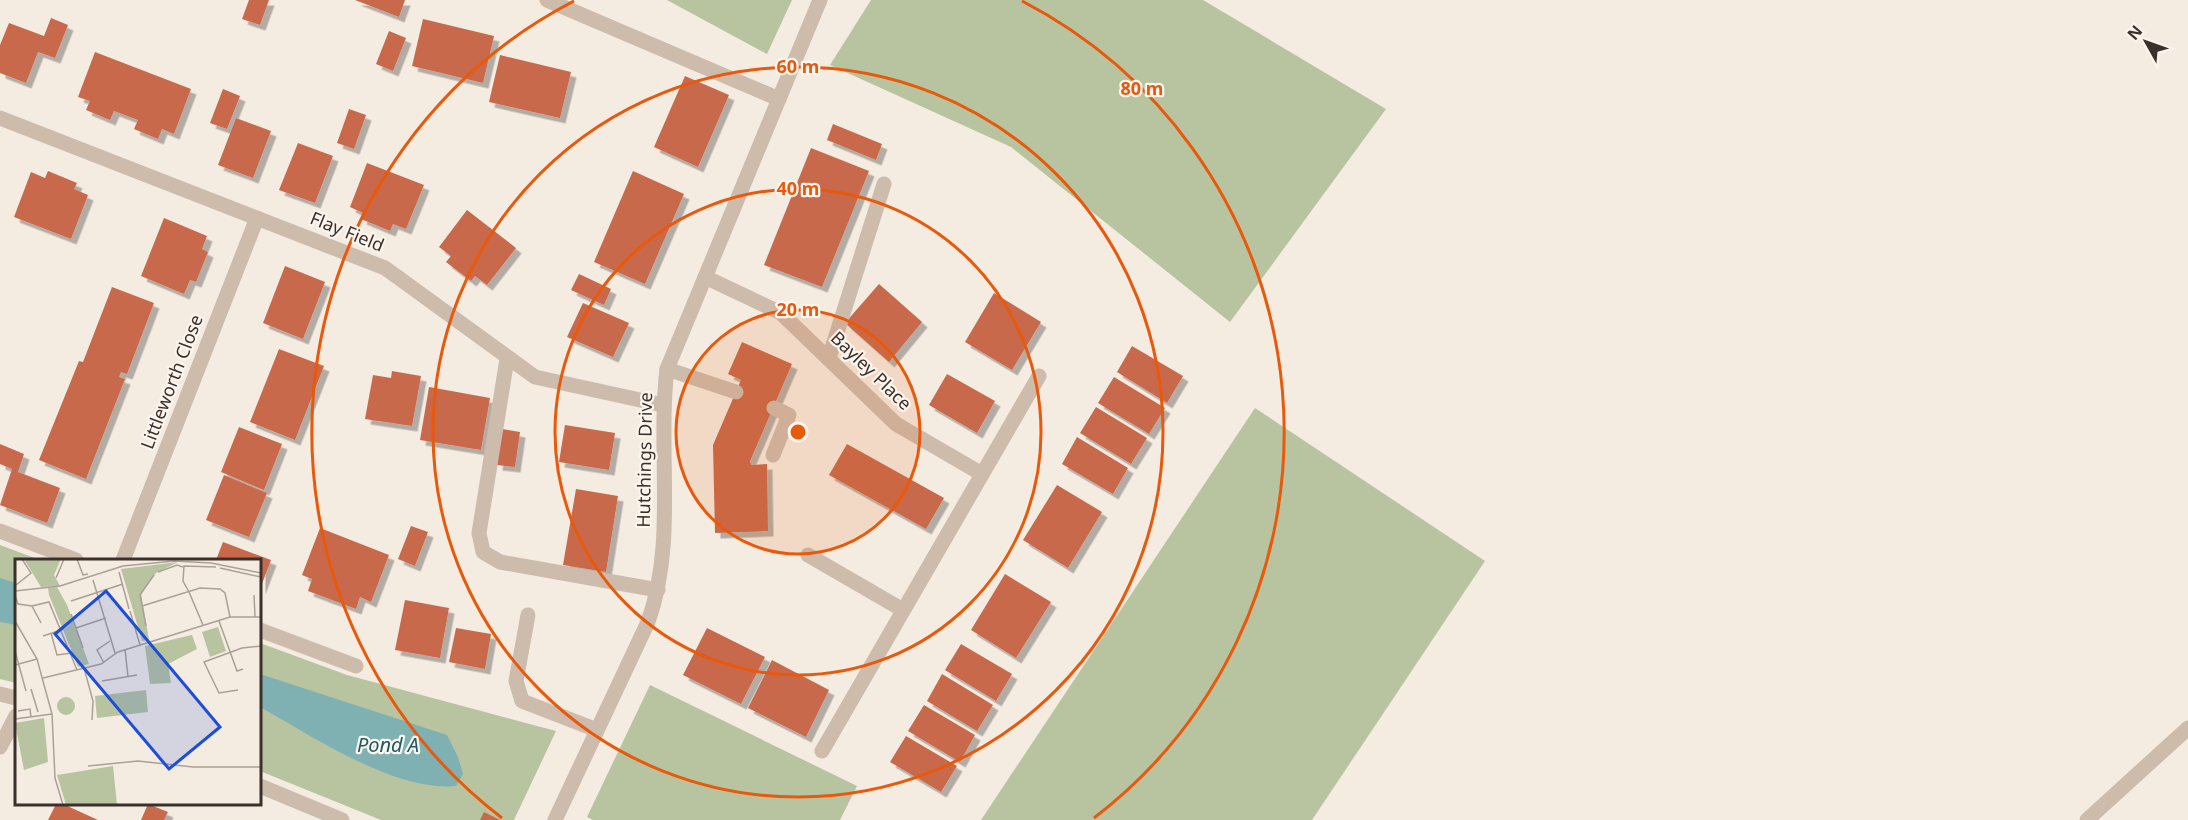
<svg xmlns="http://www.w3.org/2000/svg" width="2188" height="820" viewBox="0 0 2188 820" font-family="'Noto Sans',sans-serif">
	<defs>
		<filter id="shadow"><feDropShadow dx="5.5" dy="5.5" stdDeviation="0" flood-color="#0004"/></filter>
	</defs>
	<rect width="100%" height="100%" fill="#f4ebe1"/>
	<g fill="#b8c4a0">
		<path d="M667,0H792L767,54Z"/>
		<path d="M871,0H1203L1386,109L1230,322L1011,147L830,65Z"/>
		<path d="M1255,408L1485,561L1312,820H981Z"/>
		<path d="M0,545L40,560H16V683L0,679Z"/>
		<path d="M260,643L347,675L556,731L514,820H381L260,771Z"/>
		<path d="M650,685L857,786L840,820H593L587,817Z"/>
	</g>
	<g fill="#7fb0b2">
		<path d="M0,578L16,583V625L0,622Z"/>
		<path d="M260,674L447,735L458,757L463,774L456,786C395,792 312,736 260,707Z"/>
	</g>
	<g fill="#c8694b" filter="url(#shadow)">
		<path d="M249,0H269L260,25L242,19Z"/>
		<path d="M355,0H405L399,17Z"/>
		<path d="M51,18L68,25L55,58L38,52L26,83L0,73V45L9,23L44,36Z"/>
		<path d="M423,19L494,36L483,83L412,66Z"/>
		<path d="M389,31L406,38L393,71L376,64Z"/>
		<path d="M95,52L191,89L174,134L162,129L158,139L134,129L138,120L114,111L110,120L86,110L90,101L78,97Z"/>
		<path d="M500,55L571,72L560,118L489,102Z"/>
		<path d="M685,76L729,95L698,167L654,147Z"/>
		<path d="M223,89L240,96L227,129L210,123Z"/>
		<path d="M349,109L366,115L354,149L337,143Z"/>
		<path d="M236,118L271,131L253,178L218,165Z"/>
		<path d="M833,124L882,144L876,160L827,140Z"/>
		<path d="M298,143L333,156L315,203L279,190Z"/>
		<path d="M811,148L869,171L822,287L764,265Z"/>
		<path d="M367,163L424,185L406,229L393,224L390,231L361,219L363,213L350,207Z"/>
		<path d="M48,171L77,183L74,189L88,195L71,239L14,217L31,172L45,178Z"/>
		<path d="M633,171L684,194L645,284L594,262Z"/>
		<path d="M467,210L516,248L487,285L475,276L471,281L459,272L446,262L451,256L439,247Z"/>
		<path d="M164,218L207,236L202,249L208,252L196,282L190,280L184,294L141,276Z"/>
		<path d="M285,266L325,282L303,339L263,323Z"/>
		<path d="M579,274L611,289L604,305L571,290Z"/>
		<path d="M879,284L922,322L889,362L845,323Z"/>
		<path d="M112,287L154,303L127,374L121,372L119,377L125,379L86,479L39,460L79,361L83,362Z"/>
		<path d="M994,293L1041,322L1012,370L965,342Z"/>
		<path d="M583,303L629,323L613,357L567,337Z"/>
		<path d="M742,342L792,364L750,461L751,465L767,464L768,531L715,533L713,445L741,380L728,374Z"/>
		<path d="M1132,346L1183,376L1167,403L1117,372Z"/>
		<path d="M279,349L324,366L295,440L250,422Z"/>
		<path d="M392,371L421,376L412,426L365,419L373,375L391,378Z"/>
		<path d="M947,374L995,401L977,433L929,405Z"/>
		<path d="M1114,377L1165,408L1149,434L1098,403Z"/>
		<path d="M429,387L490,398L481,450L420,440Z"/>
		<path d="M1096,407L1147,438L1131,464L1080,433Z"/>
		<path d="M565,425L615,433L609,470L559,462Z"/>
		<path d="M239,427L282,444L264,490L221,472Z"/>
		<path d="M502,429L520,432L515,467L497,465Z"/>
		<path d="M1077,437L1128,468L1113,494L1062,464Z"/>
		<path d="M0,444L24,454L18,472L60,488L47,523L0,505L12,469L0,464Z"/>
		<path d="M847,444L944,498L926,529L829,475Z"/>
		<path d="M224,475L267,493L249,537L206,520Z"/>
		<path d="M1057,485L1102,512L1068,568L1023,540Z"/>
		<path d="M576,489L618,496L606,572L563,565Z"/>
		<path d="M411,526L428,532L415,566L398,559Z"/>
		<path d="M320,528L389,555L371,602L360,597L356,609L308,591L312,579L302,575Z"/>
		<path d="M223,542L271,560L260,589V560H216Z"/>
		<path d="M1005,574L1051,602L1016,658L971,630Z"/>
		<path d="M405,600L449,608L440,658L395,650Z"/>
		<path d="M456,628L491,634L485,669L449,662Z"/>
		<path d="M707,628L765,657L741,704L683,675Z"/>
		<path d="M961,644L1012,674L996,701L945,670Z"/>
		<path d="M772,660L829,690L806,737L748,708Z"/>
		<path d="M942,674L993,705L977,731L927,701Z"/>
		<path d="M924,705L975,735L960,762L908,731Z"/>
		<path d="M906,736L957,766L941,792L890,762Z"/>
		<path d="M56,804H63L98,820H48Z"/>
		<path d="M148,804L168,812L164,820H141Z"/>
		<path d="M484,812L500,820H480Z"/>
	</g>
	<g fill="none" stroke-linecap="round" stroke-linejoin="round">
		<g stroke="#cdbbac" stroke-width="15">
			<path d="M829,358L884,184"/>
			<path d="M507,359L479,533L483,552L500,562L658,590"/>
			<path d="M667,369L736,392"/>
			<path d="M773,455L789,415L774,408"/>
			<path d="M808,555L903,610"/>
			<path d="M528,615L516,681L522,701L597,730"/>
		</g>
		<g stroke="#cdbbac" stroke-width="15">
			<path d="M547,0L779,99"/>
			<path d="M0,118L385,268L535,377L663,405"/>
			<path d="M705,277L781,313L896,424L982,474"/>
			<path d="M0,531L76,560"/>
			<path d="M123,560L257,218"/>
			<path d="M260,630L356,666"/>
			<path d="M0,694L16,698"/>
			<path d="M0,747L16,716"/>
			<path d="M822,751L1039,376"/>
			<path d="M260,786L342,820"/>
			<path d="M555,820L648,622C677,541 657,453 667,369L820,0"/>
			<path d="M2087,820L2188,728"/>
		</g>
	</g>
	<circle cx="798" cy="432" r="122" fill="#e8590c" fill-opacity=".12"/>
	<g fill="none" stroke="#e8590c" stroke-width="3">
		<circle cx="798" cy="432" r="122"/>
		<circle cx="798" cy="432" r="243"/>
		<circle cx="798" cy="432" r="365"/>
		<path d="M502 818A486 486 0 0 1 574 1M1022 1A486 486 0 0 1 1094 818"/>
	</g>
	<g text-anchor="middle" stroke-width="4.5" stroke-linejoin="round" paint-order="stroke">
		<g font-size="18" fill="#3b302b" stroke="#fbf5ee">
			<text transform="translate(347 232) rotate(22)" y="6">Flay Field</text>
			<text transform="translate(871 371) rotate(44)" y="6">Bayley Place</text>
			<text transform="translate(172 382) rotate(-69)" y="6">Littleworth Close</text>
			<text transform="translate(645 460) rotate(-89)" y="6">Hutchings Drive</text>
		</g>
		<g font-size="20" font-style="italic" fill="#1f5a5e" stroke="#fbf5ee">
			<text x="388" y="752">Pond A</text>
		</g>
	</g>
	<g transform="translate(15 559)">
		<rect width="246" height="246" fill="#f4ebe1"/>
		<path d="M9,0H46L39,16L45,27L26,28ZM163,3L141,14L126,34L134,81L127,82L106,10ZM42,28L52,46L74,105L63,108L34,36L33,29ZM203,68L211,92L195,98L187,73ZM177,76L182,90L153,105L156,124L135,125L130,87ZM131,131L133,153L82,159L80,137ZM42 147a9 9 0 1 1 18 0a9 9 0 1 1-18 0ZM29,159L33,203L9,211L0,164ZM98,207L102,246H51L42,216Z" fill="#b8c4a0"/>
		<path fill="none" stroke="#aaa098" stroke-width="1.5" d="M62,0L68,16L73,15M205,9L246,18M104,13L114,50M143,13L162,6L168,8M41,19L49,0M78,21L100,94M1,26L16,14L7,0M0,32L45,27L108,7L159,2L196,4L246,14M174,33L168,22L169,7L201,8M174,33L188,66M0,36L3,45L17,47M239,36L240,58M56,42L108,25M127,47L185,29L205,30L210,34L215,58M115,52L125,86M56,55L68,89M0,62L22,100L37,155L40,219L48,246M204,62L222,112L228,110M26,64L17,47L34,43L62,111M131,67L125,36L139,16M61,69L91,59M36,74L42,96L57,94M28,77L49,70M110,90L113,118M0,92L11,132M89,104L82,91L95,82M0,106L22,100M69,109L78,142L77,161M28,119L86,105L103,93L215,58H246M87,122L122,116M16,130L23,153M223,131L204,134L189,103L227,89L246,87M3,152L15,150L16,158M0,160L37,155M73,207L123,202L178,208H246"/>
		<path fill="#1d4ed8" fill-opacity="0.15" stroke="#1d4ed8" stroke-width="3" d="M91,32L205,168L154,210L40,75Z"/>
		<rect width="246" height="246" fill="none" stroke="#3b302b" stroke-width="3"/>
	</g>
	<circle cx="798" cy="432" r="9" fill="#e8590c" stroke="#fbf5ee" stroke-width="3"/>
	<g font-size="18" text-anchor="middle" font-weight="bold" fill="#e8590c" stroke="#fbf5ee" stroke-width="4.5" stroke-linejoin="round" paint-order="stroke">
		<text x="798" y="73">60 m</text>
		<text x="1142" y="95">80 m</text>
		<text x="798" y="195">40 m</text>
		<text x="798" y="316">20 m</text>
	</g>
	<g transform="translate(2146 42) rotate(310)" stroke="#fbf5ee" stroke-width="4.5" paint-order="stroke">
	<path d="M0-4.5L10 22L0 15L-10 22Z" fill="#3b302b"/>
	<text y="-9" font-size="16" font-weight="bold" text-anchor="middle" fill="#3b302b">N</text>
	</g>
</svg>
